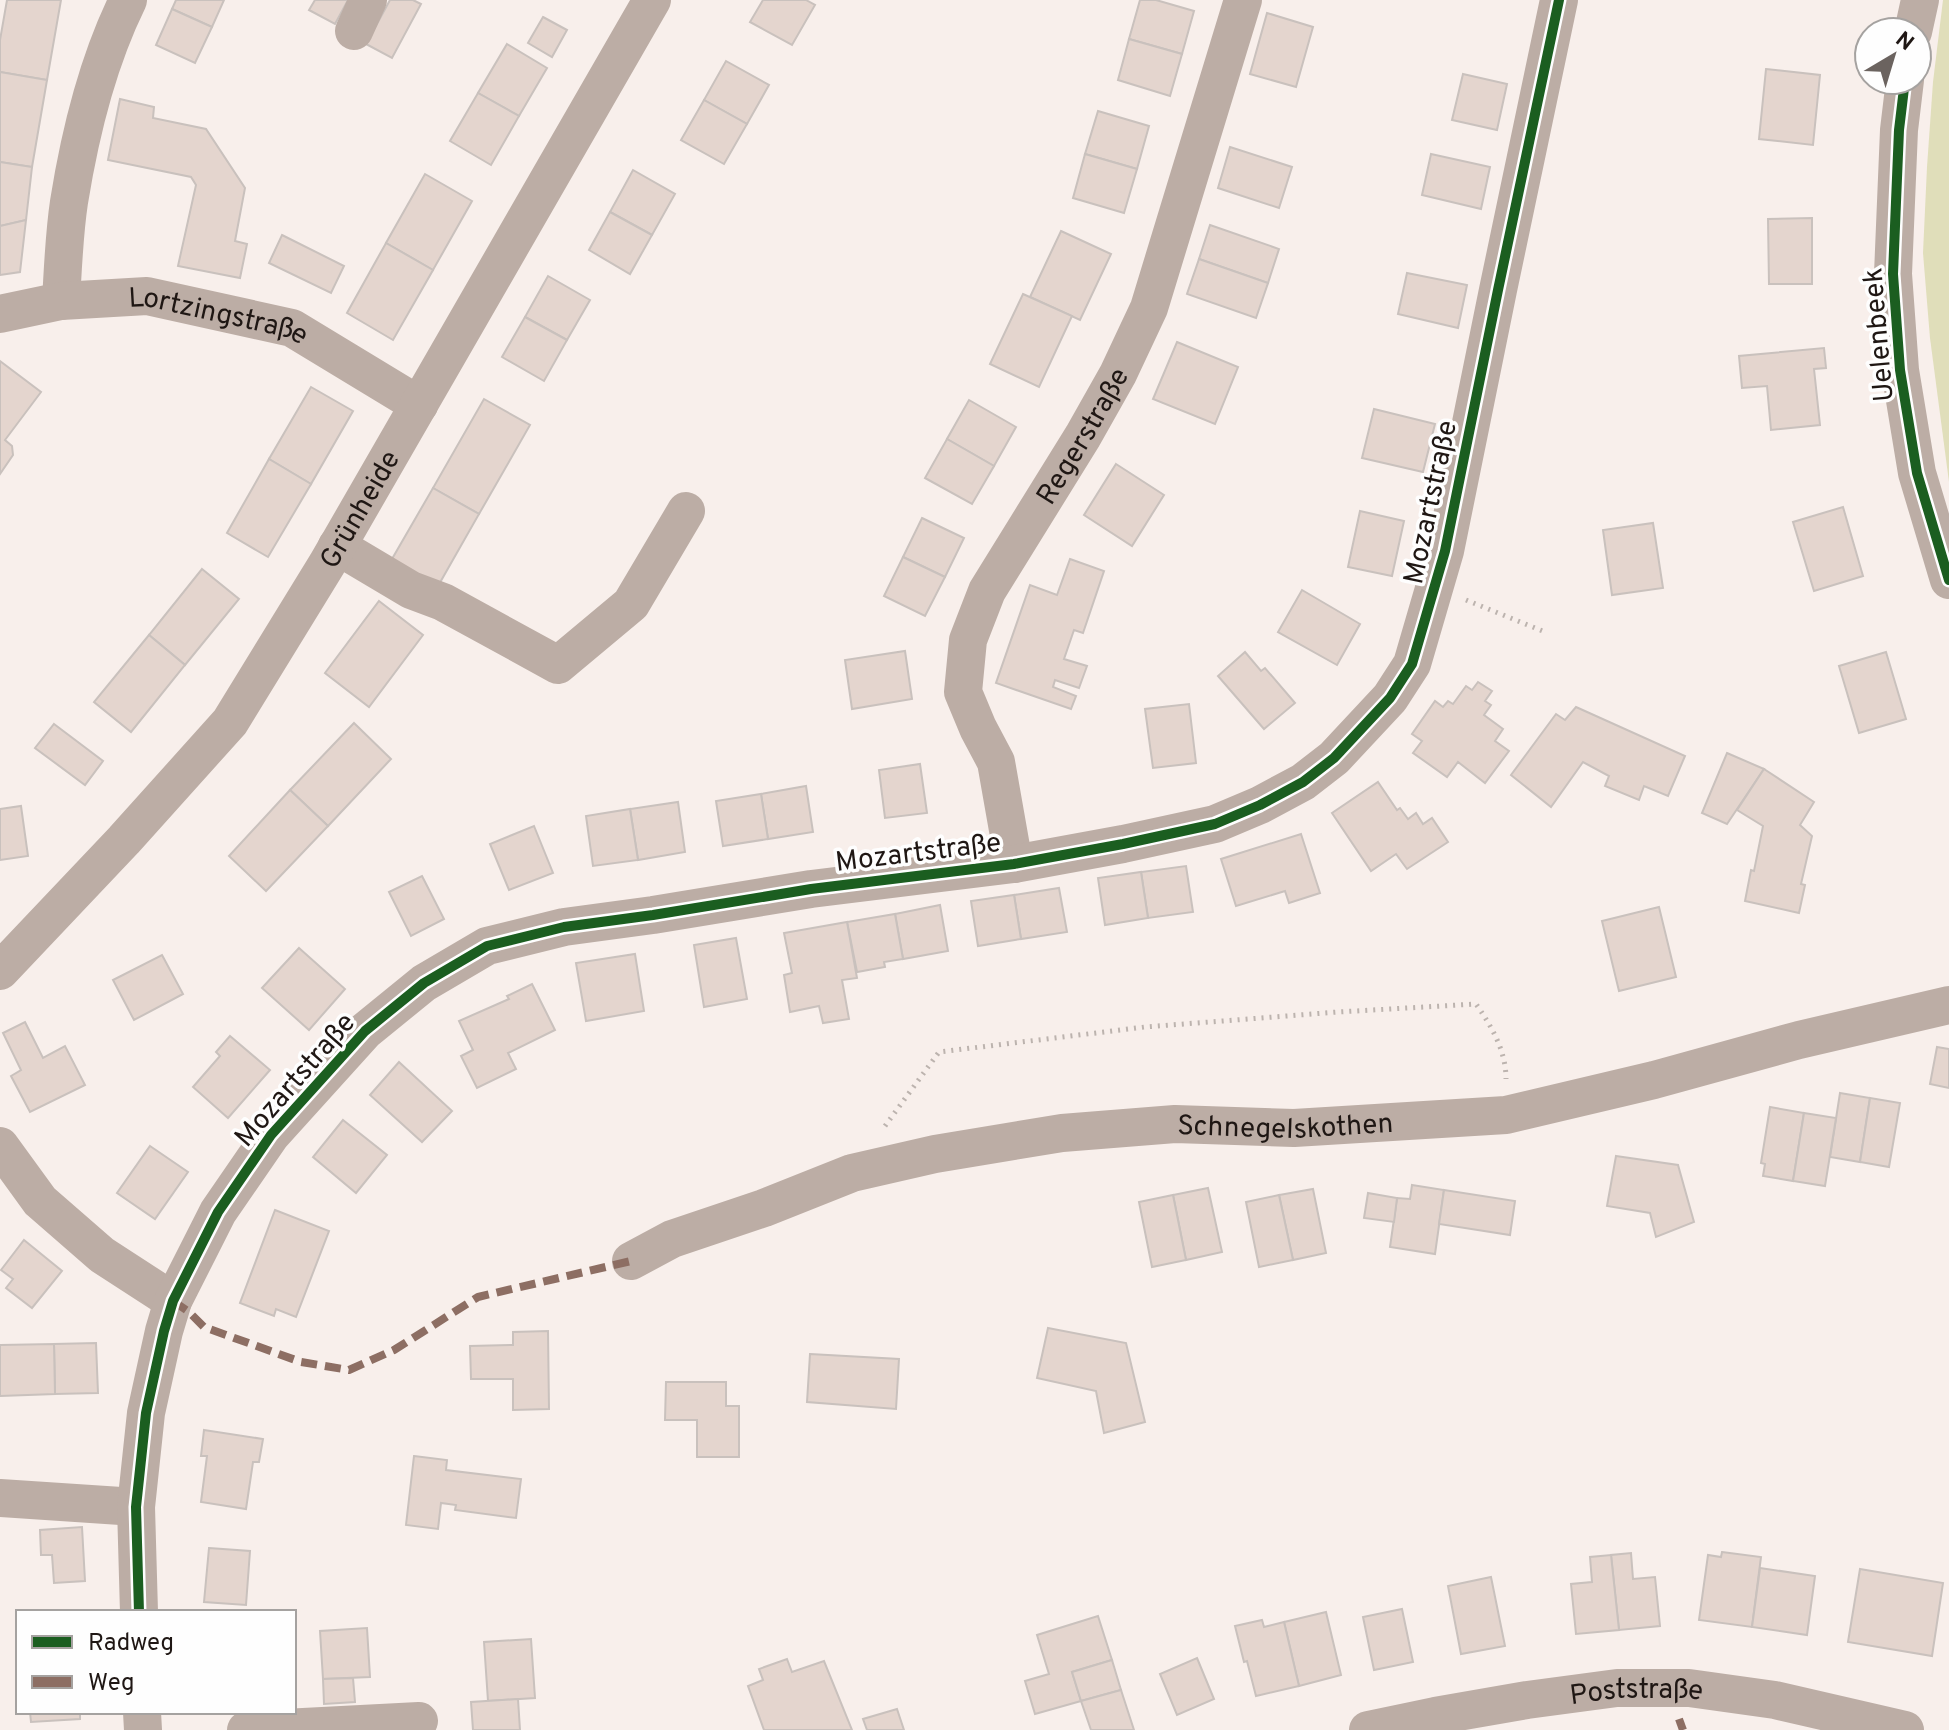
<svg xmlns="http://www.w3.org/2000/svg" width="1949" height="1730" viewBox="0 0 1949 1730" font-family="Overpass,sans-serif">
	<rect width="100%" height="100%" fill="#f8efeb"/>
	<path fill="#e0deba" d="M1943,0H1949V482L1930,338L1923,253L1927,167L1933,82Z"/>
	<g fill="#e4d5ce" stroke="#c9c1bd" stroke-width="2">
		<path d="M7,0H61L47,80L0,72V40Z"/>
		<path d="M176,0H224L212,27L172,9Z"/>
		<path d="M315,0H348L335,24L309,10Z"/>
		<path d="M390,0H413L421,4L392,58L366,44Z"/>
		<path d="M763,0H806L815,5L792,45L750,22Z"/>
		<path d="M1140,0H1156L1194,11L1182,54L1129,39Z"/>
		<path d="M172,9L212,27L195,63L156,45Z"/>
		<path d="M1267,13L1313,27L1296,87L1250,74Z"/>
		<path d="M543,17L567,30L552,57L528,43Z"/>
		<path d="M1129,39L1182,54L1170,96L1118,80Z"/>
		<path d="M507,44L547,68L519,116L478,93Z"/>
		<path d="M726,61L769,85L747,124L704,100Z"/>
		<path d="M1766,69L1820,75L1813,145L1759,139Z"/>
		<path d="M0,72L47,80L32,167L0,162Z"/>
		<path d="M1463,74L1507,84L1497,130L1452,120Z"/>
		<path d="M478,93L519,116L491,165L450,141Z"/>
		<path d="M120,99L154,107L153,118L206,129L245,188L235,241L247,244L240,278L178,266L196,185L191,177L108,160Z"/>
		<path d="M704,100L747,124L724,164L681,140Z"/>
		<path d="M1098,111L1149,126L1137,169L1085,154Z"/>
		<path d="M1230,147L1292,167L1279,208L1218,188Z"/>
		<path d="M1085,154L1137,169L1124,213L1073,198Z"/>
		<path d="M1431,154L1490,167L1481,209L1422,195Z"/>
		<path d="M0,162L32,167L26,220L0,226Z"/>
		<path d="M633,170L675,194L652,235L610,212Z"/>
		<path d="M425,174L472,201L433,270L386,243Z"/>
		<path d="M610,212L652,235L630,274L589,250Z"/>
		<path d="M1812,218V284H1769L1768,219Z"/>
		<path d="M26,220L20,272L0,275V226Z"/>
		<path d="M1210,225L1279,249L1268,283L1199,259Z"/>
		<path d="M1061,231L1111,254L1080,320L1030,297Z"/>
		<path d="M282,235L344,266L331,293L269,263Z"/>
		<path d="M386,243L433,270L393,340L347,313Z"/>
		<path d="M1199,259L1268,283L1256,318L1187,294Z"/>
		<path d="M1407,273L1467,285L1458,328L1398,314Z"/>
		<path d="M548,276L590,300L567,340L525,317Z"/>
		<path d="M1023,294L1072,316L1039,387L990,364Z"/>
		<path d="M525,317L567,340L544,381L502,357Z"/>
		<path d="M1177,342L1238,367L1215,424L1153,399Z"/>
		<path d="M1824,348L1826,368L1814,369L1820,425L1771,430L1767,386L1742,388L1739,356Z"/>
		<path d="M0,361L41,392L5,440L12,446L13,455L0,474Z"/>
		<path d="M311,387L353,411L311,484L269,459Z"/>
		<path d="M484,399L530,425L479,514L433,488Z"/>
		<path d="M969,400L1016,427L994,466L947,439Z"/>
		<path d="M1374,409L1435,424L1423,472L1362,458Z"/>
		<path d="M947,439L994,466L972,504L925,478Z"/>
		<path d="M269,459L311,484L268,557L227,533Z"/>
		<path d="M1116,464L1164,495L1132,546L1084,515Z"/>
		<path d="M433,488L479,514L438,586L392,559Z"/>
		<path d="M1843,507L1863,576L1814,591L1793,522Z"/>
		<path d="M1360,511L1404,521L1392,576L1348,567Z"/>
		<path d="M922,518L964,538L945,577L903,557Z"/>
		<path d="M1653,523L1663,588L1612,595L1603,530Z"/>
		<path d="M903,557L945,577L925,616L884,596Z"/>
		<path d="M1070,559L1104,571L1083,633L1074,630L1064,659L1087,666L1079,688L1055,680L1053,687L1076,696L1071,709L996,683L1030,585L1057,595Z"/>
		<path d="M202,569L239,599L185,665L149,635Z"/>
		<path d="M1302,590L1360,624L1337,665L1278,632Z"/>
		<path d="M379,601L423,635L369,707L325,673Z"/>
		<path d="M149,635L185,665L131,732L94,702Z"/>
		<path d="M905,651L912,699L852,709L845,660Z"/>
		<path d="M1245,652L1261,671L1265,668L1295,703L1264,729L1218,676Z"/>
		<path d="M1886,652L1906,719L1859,733L1839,666Z"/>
		<path d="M1478,682L1492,691L1485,701L1491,705L1484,715L1503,729L1495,741L1509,751L1485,783L1458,762L1447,777L1413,753L1422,741L1412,734L1435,701L1443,707L1448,701L1453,704L1466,686L1472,690Z"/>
		<path d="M1189,704L1196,763L1153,768L1145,709Z"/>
		<path d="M1576,707L1685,756L1668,796L1644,786L1639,800L1605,786L1609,776L1583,762L1551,807L1511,775L1556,714L1565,720Z"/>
		<path d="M354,723L391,759L328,826L290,790Z"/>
		<path d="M54,724L103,761L85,785L35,748Z"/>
		<path d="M1727,753L1764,769L1727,824L1702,813Z"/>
		<path d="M920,764L927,813L885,818L879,770Z"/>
		<path d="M1764,769L1814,802L1800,825L1812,836L1801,884L1805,885L1799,913L1745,901L1751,870L1754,871L1763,826L1737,810Z"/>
		<path d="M1378,782L1397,810L1400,808L1408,819L1416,813L1423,824L1432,818L1448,842L1407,869L1396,854L1371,871L1332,813Z"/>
		<path d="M806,786L813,832L768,839L761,794Z"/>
		<path d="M290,790L328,826L266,891L229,856Z"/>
		<path d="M761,794L768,839L723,846L716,801Z"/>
		<path d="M678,802L685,852L638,860L630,809Z"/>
		<path d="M21,806L28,856L0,860V809Z"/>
		<path d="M630,809L638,860L593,866L586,816Z"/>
		<path d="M534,826L553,873L509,890L490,844Z"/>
		<path d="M1301,834L1320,893L1289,903L1285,891L1236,906L1221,859Z"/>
		<path d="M1186,866L1193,912L1148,918L1141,872Z"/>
		<path d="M1141,872L1148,918L1105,925L1098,878Z"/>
		<path d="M422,876L444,919L411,936L389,892Z"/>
		<path d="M1059,888L1067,932L1021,939L1014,895Z"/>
		<path d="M1014,895L1021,939L978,946L971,901Z"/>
		<path d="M940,905L948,951L903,959L895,914Z"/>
		<path d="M1659,907L1676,977L1619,991L1602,921Z"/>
		<path d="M895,914L903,959L884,962L885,967L857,972L847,922Z"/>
		<path d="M847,922L857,978L842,980L849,1019L823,1023L819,1006L790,1012L784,975L792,973L784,933Z"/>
		<path d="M736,938L747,999L704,1007L694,945Z"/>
		<path d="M299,948L345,989L309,1030L262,988Z"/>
		<path d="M635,954L644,1011L586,1021L576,963Z"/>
		<path d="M162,955L183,994L134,1020L113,980Z"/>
		<path d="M532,984L555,1030L508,1053L516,1069L477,1088L461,1056L473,1050L459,1021L509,999L507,996Z"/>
		<path d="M25,1022L43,1058L65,1046L85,1085L30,1112L11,1076L21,1070L3,1033Z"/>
		<path d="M230,1036L270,1070L228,1118L193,1087L220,1056L216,1052Z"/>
		<path d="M1937,1047L1949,1049V1088L1930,1084Z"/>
		<path d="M399,1062L452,1111L422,1142L370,1095Z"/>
		<path d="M1840,1093L1870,1098L1860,1162L1830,1157Z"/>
		<path d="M1870,1098L1900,1103L1889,1167L1860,1162Z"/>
		<path d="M1770,1107L1804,1113L1793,1181L1763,1176L1765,1164L1761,1163Z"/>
		<path d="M1804,1113L1836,1118L1825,1186L1793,1181Z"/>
		<path d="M343,1120L387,1155L356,1193L313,1157Z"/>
		<path d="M150,1146L188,1172L155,1219L117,1193Z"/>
		<path d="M1616,1156L1678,1165L1694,1222L1656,1237L1650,1213L1607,1206Z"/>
		<path d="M1412,1185L1444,1190L1435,1254L1390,1247L1397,1198L1410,1199Z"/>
		<path d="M1208,1188L1222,1252L1186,1260L1173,1195Z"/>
		<path d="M1313,1189L1326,1253L1293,1260L1279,1195Z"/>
		<path d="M1444,1190L1515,1201L1510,1235L1439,1224Z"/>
		<path d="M1368,1193L1397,1198L1394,1222L1364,1218Z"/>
		<path d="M1173,1195L1186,1260L1152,1267L1139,1202Z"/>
		<path d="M1279,1195L1293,1260L1259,1267L1246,1202Z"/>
		<path d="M275,1210L329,1231L296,1317L276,1309L274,1316L240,1303Z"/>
		<path d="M24,1240L62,1271L32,1308L6,1288L13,1279L1,1270Z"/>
		<path d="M1048,1328L1126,1343L1145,1422L1104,1433L1096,1391L1037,1378Z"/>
		<path d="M548,1331L549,1409L513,1410V1379H471L470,1346L513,1345V1332Z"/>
		<path d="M96,1343L98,1393L55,1394L54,1344Z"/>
		<path d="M54,1344L55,1394L0,1396V1345Z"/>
		<path d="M810,1354L899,1359L896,1409L807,1402Z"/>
		<path d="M666,1382H726V1406H739V1457H697V1420H665Z"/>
		<path d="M204,1430L263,1439L259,1462H253L246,1509L201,1502L207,1456H201Z"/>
		<path d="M414,1456L447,1460L446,1470L521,1479L516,1518L455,1510L456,1505L441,1503L438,1529L406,1525Z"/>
		<path d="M82,1527L85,1581L54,1583L52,1555H41L40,1530Z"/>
		<path d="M209,1548L250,1551L246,1605L204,1602Z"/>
		<path d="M1722,1552L1761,1557L1752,1627L1699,1620L1708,1555L1721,1557Z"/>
		<path d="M1631,1553L1633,1579L1655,1577L1660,1626L1619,1630L1611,1555Z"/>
		<path d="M1611,1555L1619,1630L1576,1634L1571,1584L1592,1582L1590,1557Z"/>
		<path d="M1760,1568L1815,1576L1807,1635L1752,1627Z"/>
		<path d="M1860,1569L1943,1583L1932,1656L1848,1642Z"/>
		<path d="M1491,1577L1505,1646L1461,1654L1448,1586Z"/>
		<path d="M1402,1609L1413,1662L1374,1670L1363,1617Z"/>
		<path d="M1326,1612L1341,1675L1299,1686L1284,1622Z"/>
		<path d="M1098,1616L1112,1660L1072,1672L1081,1701L1035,1714L1025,1681L1049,1674L1037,1635Z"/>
		<path d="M1262,1620L1264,1627L1284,1622L1299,1686L1256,1696L1247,1661L1244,1662L1235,1626Z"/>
		<path d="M367,1628L370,1677L323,1679L320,1631Z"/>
		<path d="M531,1639L535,1698L488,1701L484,1642Z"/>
		<path d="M1197,1658L1214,1699L1177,1715L1160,1674Z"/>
		<path d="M787,1659L792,1672L824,1661L852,1730H764L748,1686L763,1680L759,1669Z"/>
		<path d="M1112,1660L1121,1690L1081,1701L1072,1672Z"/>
		<path d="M353,1678L355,1702L324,1704L323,1679Z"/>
		<path d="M1121,1690L1134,1730H1091L1081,1701Z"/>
		<path d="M518,1699L520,1730H473L471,1702Z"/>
		<path d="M897,1709L904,1730H867L863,1719Z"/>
		<path d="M30,1712H80V1719L31,1722Z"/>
	</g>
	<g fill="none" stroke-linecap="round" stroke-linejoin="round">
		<g stroke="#bcb3ae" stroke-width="5" stroke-dasharray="2 6" stroke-linecap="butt">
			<path d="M1466,600L1545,632"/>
			<path d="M885,1126L939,1052L1145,1027L1338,1012L1476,1004C1492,1027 1506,1051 1506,1079"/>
		</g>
		<g stroke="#bcada5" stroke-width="38">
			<path d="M354,31L368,0"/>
			<path d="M1913,32L1920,0"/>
			<path d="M1905,80L1899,130L1893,274L1900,370L1917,473L1949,580"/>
			<path d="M61,301C63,268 64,235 69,202C80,133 97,63 128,0"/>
			<path id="s1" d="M0,314L61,301L147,296L292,328L419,405"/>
			<path d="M337,546L411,590L443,602L558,665L631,604L686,511"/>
			<path id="s2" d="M1014,864L996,762L978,728L963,692L968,640L987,591L1083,436L1118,374L1149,308L1243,0"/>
			<path id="s3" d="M0,971L124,840L230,722L327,564L652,0"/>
			<path d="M0,1146L40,1201L102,1255L173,1301"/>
			<path id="s4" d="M631,1261L672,1239L764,1208L852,1173L935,1154L1062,1133L1175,1124L1294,1128L1506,1115L1654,1080L1799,1040L1949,1005"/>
			<path d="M0,1498L136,1507"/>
			<path d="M139,1612L136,1507L146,1413L164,1331L173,1301L218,1212L271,1135L365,1031L424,983L487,946L564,927L653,915L811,889L1014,864L1123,844L1215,824L1260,805L1303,782L1334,758L1390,698L1412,664L1445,551L1498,290L1559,0"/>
			<path d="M142,1712L143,1730"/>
			<path d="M246,1730L419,1721"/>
			<path id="s5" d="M1368,1730L1435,1716L1527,1700L1617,1688H1689L1775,1700L1905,1730"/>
		</g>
		<g stroke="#8d6e63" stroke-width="8" stroke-dasharray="16 8" stroke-linecap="butt">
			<path d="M173,1301L189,1312L204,1327L301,1362L349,1370L394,1350L478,1297L631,1261"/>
			<path d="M1679,1719L1683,1730"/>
		</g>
		<defs>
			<g id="cycleway">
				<path d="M1905,80L1899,130L1893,274L1900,370L1917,473L1949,580"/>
				<path d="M139,1612L136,1507L146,1413L164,1331L173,1301L218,1212L271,1135L365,1031L424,983L487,946L564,927L653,915L811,889L1014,864L1123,844L1215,824L1260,805L1303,782L1334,758L1390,698L1412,664L1445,551L1498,290L1559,0"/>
			</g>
		</defs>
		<use href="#cycleway" stroke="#fefefe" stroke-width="15"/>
		<use href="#cycleway" stroke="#1b5e20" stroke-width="10"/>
	</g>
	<g text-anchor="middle" stroke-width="7" stroke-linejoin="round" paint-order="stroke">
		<g font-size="28" fill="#1f1714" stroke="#fefefe">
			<text dy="10" stroke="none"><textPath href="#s1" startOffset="222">Lortzingstraße</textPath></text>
			<text transform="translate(1877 335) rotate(-95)" y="10">Uelenbeek</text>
			<text dy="10" stroke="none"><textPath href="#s2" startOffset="468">Regerstraße</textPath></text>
			<text transform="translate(1429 502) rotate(-78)" y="10">Mozartstraße</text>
			<text dy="10" stroke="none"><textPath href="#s3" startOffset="588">Grünheide</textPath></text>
			<text transform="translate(918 851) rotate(-7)" y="10">Mozartstraße</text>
			<text transform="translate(294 1079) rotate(-49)" y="10">Mozartstraße</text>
			<text dy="10" stroke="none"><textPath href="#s4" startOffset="676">Schnegelskothen</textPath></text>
			<text dy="10" stroke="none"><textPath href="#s5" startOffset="272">Poststraße</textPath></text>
		</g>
	</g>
	<rect x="16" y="1610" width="280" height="104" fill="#fefefe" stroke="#a5a2a0" stroke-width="2"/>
	<rect x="32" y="1636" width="40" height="12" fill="#1b5e20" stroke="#a5a2a0" stroke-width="2"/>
	<text x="88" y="1650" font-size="24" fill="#1f1714">Radweg</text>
	<rect x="32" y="1676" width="40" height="12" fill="#8d6e63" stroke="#a5a2a0" stroke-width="2"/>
	<text x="88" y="1690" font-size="24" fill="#1f1714">Weg</text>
	<g transform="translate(1893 56) rotate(38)"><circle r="38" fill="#fefefe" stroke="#a5a2a0" stroke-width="2"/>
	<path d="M0-6L14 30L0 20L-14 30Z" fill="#6b635f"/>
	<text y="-12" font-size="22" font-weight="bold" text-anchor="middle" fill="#1f1714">N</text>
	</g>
</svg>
